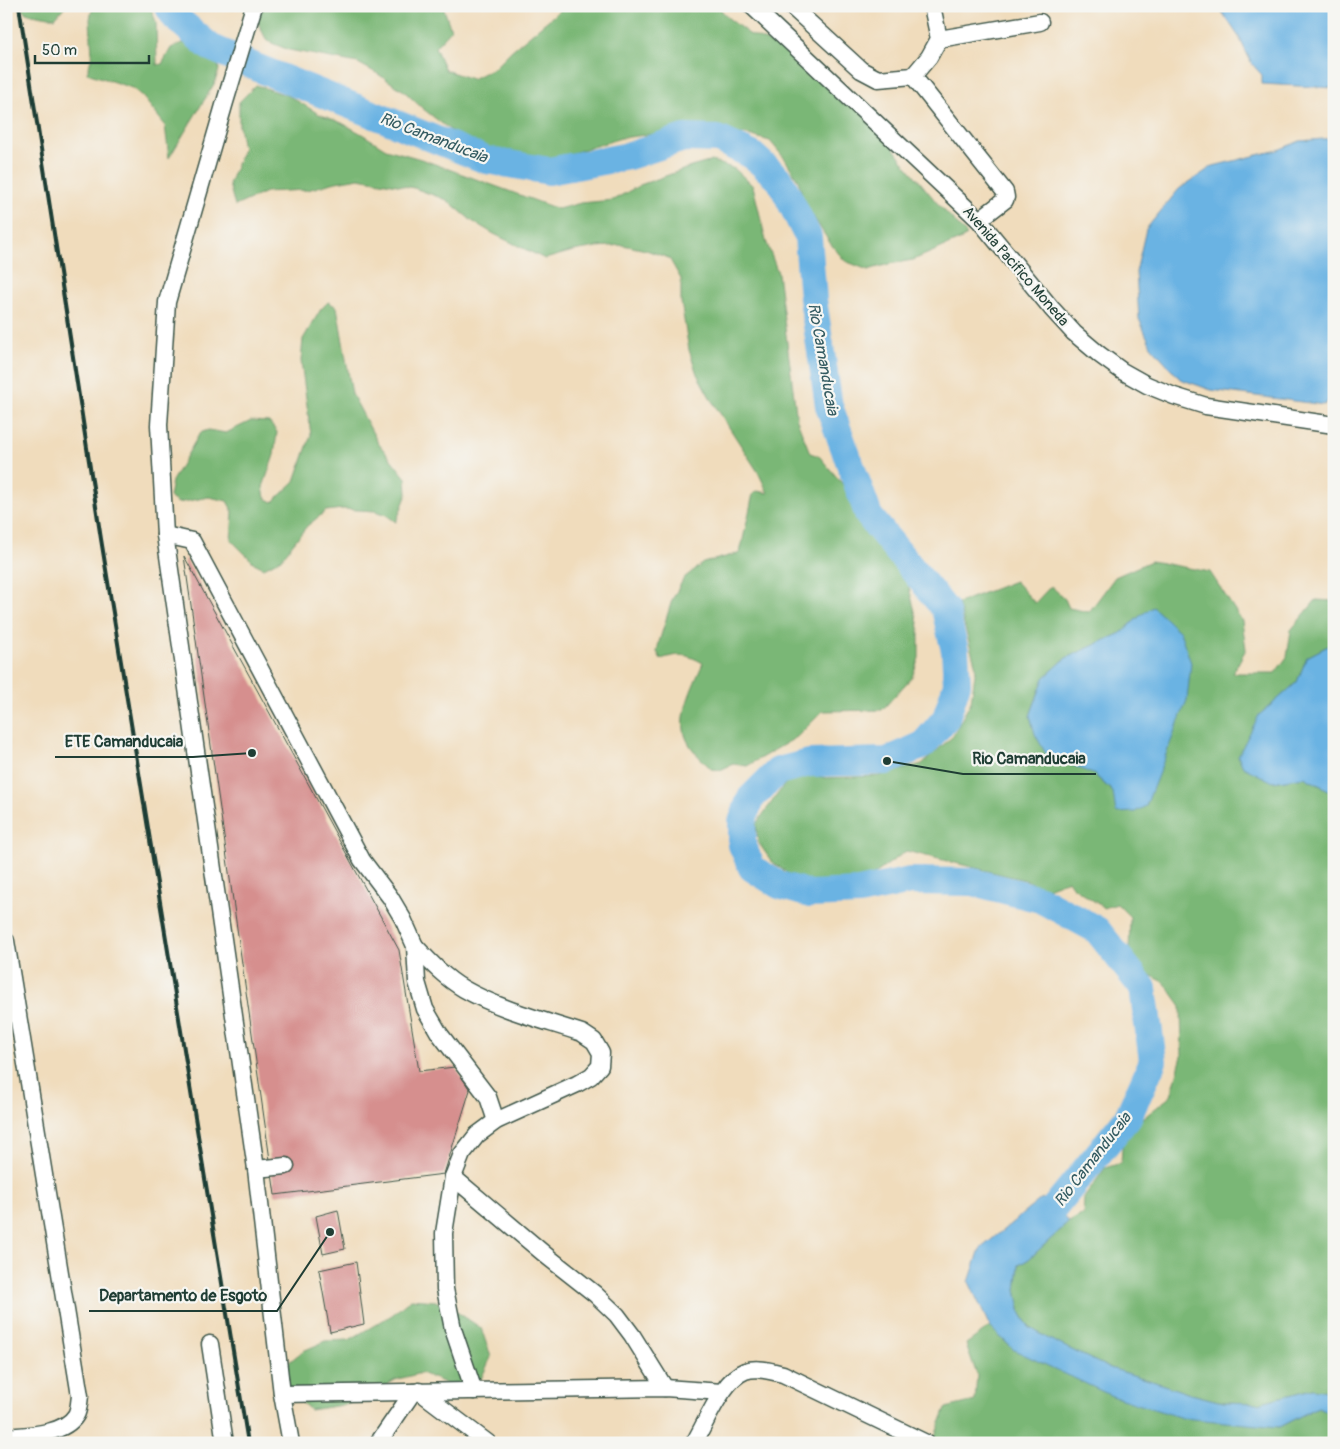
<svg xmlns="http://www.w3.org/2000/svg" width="1340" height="1449" viewBox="0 0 1340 1449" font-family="Pangolin,sans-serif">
	<rect width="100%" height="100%" fill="#f6f6f2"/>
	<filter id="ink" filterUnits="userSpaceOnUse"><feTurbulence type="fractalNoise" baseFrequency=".02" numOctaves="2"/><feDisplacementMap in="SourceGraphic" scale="10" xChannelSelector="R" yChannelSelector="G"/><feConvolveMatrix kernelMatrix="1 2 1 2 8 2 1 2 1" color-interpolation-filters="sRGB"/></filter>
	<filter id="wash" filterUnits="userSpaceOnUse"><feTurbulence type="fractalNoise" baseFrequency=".0096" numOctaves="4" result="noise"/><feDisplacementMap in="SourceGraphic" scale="20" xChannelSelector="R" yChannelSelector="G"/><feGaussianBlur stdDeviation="1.12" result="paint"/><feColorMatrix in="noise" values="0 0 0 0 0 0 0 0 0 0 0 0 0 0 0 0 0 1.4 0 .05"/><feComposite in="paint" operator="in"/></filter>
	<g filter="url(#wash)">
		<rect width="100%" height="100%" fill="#f0dcbc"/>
		<g fill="#7ab776" stroke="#4c7a55" fill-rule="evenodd">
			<path d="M20,6H65L55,18L26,13Z"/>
			<path d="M93,6H150L156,22L157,65L162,64L171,48L182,43L205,46L217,56L219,70L214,84L169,158L165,125L142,96L132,88L87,73L92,56L90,19Z"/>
			<path d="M259,6H443L451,30L435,47L445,70L472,79L494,68L511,51L565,6H718L727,17L749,34L771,43L794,48L883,133L902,160L938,204L957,224L967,235L962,239L913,260L889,264L868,270L845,261L830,243L804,202L798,180L785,159L770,141L745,134L719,136L694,133L645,135L621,138L553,159H529L484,150L463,140L422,108L404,91L378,74L358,63L289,50L267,41L256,19Z"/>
			<path d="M256,85L289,96L319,114L342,123L362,134L386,149L421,159L558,209L581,203L613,200L640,185L691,167L712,161L735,169L753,186L766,241L778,273L797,420L810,453L819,456L868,514L907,580L919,627V658L912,677L882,710L823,711L797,737L747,766L733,764L720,770L711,769C704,761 693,752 688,742C675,719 694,685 703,663C687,654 679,653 661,659L657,652L659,642L672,600L684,578L703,563L740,553L753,494L757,491L768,493L758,472L712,401L697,374L689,350L681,302V279L669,258L646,250L623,245L597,247L573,251L545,259L494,234L472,221L447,200L414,188L359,178L336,182L307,190L266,192L235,206L229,184L243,149L239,126V102Z"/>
			<path d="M328,302L337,307L352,394L378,443L406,478L407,494L396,522L386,515L375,511L342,509L326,511L307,526L281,559L264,568L254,563L231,540L233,512L227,501L209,497L178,503L169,497L172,481L200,433L208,430L226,433L251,421L269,422L277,432L274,455L263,487L265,498L273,502L295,481L311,435L301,361L303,339L321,309Z"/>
			<path d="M1151,561L1210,572L1242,621L1246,649L1233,673H1275L1287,657L1291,630L1316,600L1334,601V646H1328L1307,657L1297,682L1278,699L1259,715L1273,782L1304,777L1334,793V1392L1313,1389L1258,1403L1222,1402L1187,1393L1152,1381L1107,1367L1047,1338L1029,1327L1021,1314L1016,1290L1019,1265L1029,1259L1069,1222L1083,1214L1084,1198L1105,1168L1121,1163L1123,1134L1171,1096L1182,1056L1181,1006L1164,982L1138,969L1129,956L1130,917L1117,904L1104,908L1072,886L1068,880L1042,890L1029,881L906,851L856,888H832L800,882L772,862L758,842L756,824L787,781L806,773L826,778L879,776L922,764L952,737L971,702L976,667L958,603L1015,581L1035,603L1051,586L1065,599L1069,608L1089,612L1115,577ZM1141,615L1113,792L1030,716L1044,678L1066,658L1121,633Z"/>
			<path d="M411,1299L436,1301L460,1314L481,1328L491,1357L481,1379L464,1397L443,1382L421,1373L395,1380L371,1395L342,1405L310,1410L289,1390L284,1366L303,1351L326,1341L349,1340L392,1315Z"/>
			<path d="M990,1327L1014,1350L1279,1427L1318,1407L1334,1415V1443H935L933,1441L946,1408L975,1401L977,1375L966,1344Z"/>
		</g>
		<g fill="#6bb3e3" stroke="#45788c">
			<path d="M1218,6H1334V88L1262,84V75L1252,64L1239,37Z"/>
			<path d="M1334,138V396L1324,405L1211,390L1180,379L1151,346L1139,319L1136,272L1146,229L1179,189L1213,166L1278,150L1300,141Z"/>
			<path d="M1153,607L1180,632L1191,663L1187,700L1146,806L1135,812L1116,813L1113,792L1095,775L1046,754L1035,734L1030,716L1044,678L1066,658L1121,633L1141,615Z"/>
			<path d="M1328,646H1334V793L1304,777L1273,782L1243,767L1238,756L1259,715L1278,699L1297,682L1307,657Z"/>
			<path d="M1042,1198L1069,1222L1029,1259L1019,1265L1016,1290L1021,1314L1029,1327L1047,1338L1107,1367L1152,1381L1187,1393L1222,1402L1258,1403L1313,1389L1334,1392V1415L1318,1407L1279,1427L1182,1418L1112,1396L1014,1350L990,1327L969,1282L980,1249Z"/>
		</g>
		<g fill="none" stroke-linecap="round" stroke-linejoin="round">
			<path stroke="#6bb3e3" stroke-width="28" d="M168,6L175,17L210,47L258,68L486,160L549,171L629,156L684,138L718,139L752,155L780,180L808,237L813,299L829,406L869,516L945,609L955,651L957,684L946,718L923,745L887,761L809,763L778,771L750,799L742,822V845L752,868L779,885L810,894L859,892L910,881L973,882L1040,899L1097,930L1143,988L1153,1061L1128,1117L1041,1224L1027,1235"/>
		</g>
		<g id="blocks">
			<g fill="#d68f8e">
				<path d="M184,556L399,950L419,1071L455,1067L470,1090L444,1174L275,1195Z"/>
				<path d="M338,1210L345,1249L323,1254L316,1216Z"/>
				<path d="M356,1262L364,1324L330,1332L319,1270Z"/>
			</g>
		</g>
	</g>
	<g filter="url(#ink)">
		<use href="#blocks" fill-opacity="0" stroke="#3e5548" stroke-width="1"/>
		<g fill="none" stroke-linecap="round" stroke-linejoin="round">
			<defs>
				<g id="minor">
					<path d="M254,6L225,102L167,302L159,425L165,535L256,1169L286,1166"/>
					<path d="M752,6L979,220L1052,309L1074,333L1100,355L1122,371L1147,385L1174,396L1206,406L1334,425"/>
					<path d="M791,6L861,70L878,79L913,76"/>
					<path d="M932,6L939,39L929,57L913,76L1005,192L1006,197L1005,200L979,220"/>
					<path d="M939,39L1040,22"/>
					<path d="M165,535L192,541L362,860L390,897L403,919L415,946L417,982L425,1009L439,1033L488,1097L496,1121"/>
					<path d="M6,941L80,1396C79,1402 79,1410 76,1415C64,1435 27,1435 6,1437"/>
					<path d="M415,946C430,962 445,978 464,989C501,1010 543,1020 582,1033L594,1041L601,1053L600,1066L591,1076L577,1084L496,1121L477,1135L462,1154L453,1177L444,1233L445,1289L453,1329L474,1391"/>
					<path d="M256,1169L282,1394L291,1443"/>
					<path d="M453,1177L548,1257L595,1294L617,1315L632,1335L665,1388"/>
					<path d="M210,1344L225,1443"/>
					<path d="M419,1391L488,1443"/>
					<path d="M282,1394L665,1388L722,1392"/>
					<path d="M378,1443L413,1392"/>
					<path d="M694,1443C706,1423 723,1379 745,1371C757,1367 771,1371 783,1374L926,1443"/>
				</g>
			</defs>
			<use href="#minor" stroke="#3e5548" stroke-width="19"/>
			<use href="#minor" stroke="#fff" stroke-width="16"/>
			<path stroke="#1f3d34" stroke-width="4" d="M19,6L101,539L248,1443"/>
		</g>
	</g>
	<g text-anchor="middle" stroke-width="4.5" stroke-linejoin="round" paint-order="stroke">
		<g font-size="15" fill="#1f3d34" stroke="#f6f6f2">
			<text transform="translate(1016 266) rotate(49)" y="5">Avenida Pacifico Moneda</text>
		</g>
		<g font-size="16" font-style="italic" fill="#325a60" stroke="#f6f6f2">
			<text transform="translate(434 137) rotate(21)" y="6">Rio Camanducaia</text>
			<text transform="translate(824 359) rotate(80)" y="6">Rio Camanducaia</text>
			<text transform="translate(1092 1159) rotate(-52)" y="6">Rio Camanducaia</text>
		</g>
	</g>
	<path fill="none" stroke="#1f3d34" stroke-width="2" d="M252 753L193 757H55M887 761L963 774H1096M330 1232L277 1311H89"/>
	<g fill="#1f3d34" stroke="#f6f6f2" stroke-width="2">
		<circle cx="252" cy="753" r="5"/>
		<circle cx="887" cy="761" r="5"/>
		<circle cx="330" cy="1232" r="5"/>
	</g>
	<g font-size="16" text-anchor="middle" font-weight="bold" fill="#1f3d34" stroke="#f6f6f2" stroke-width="4.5" stroke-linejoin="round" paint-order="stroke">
		<text x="124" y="747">ETE Camanducaia</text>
		<text x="1029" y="764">Rio Camanducaia</text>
		<text x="183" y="1301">Departamento de Esgoto</text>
	</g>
	<rect width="1340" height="1449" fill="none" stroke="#f6f6f2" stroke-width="25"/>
	<path d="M35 55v8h114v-8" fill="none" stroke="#1f3d34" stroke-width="2.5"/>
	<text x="42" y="55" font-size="15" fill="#1f3d34" stroke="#f6f6f2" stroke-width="4" paint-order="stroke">50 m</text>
</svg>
